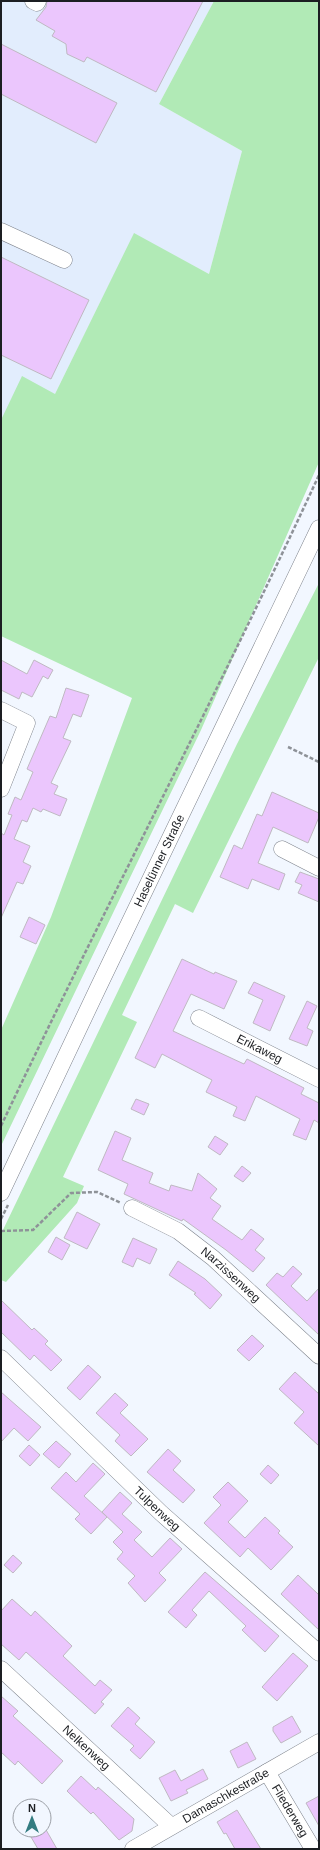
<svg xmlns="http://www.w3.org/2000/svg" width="320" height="1850" viewBox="0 0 320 1850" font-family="Arial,sans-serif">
	<rect width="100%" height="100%" fill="#f2f7ff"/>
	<path fill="#e2edfd" d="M1,1H214L159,104L242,151L209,274L134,234L55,394L1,420Z"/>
	<g fill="#b1eab6">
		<path d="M214,1H319V462L201,730L1,1146V1030L51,917L132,698L1,636V420L22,376L55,394L134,233L209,274L242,151L159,104Z"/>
		<path d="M319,583V657L193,913L175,904L122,1015L137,1022L63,1177L84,1186L77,1203L6,1282L1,1280V1234L237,744Z"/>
	</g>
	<g fill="#ebc6fd" stroke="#bfb9c2">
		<path d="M47,1H203L156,92L87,57L84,62L67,54L66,44L52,36L55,31L36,20L46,7Z"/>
		<path d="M1,44L117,103L96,143L1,94Z"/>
		<path d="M1,257L89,300L51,379L1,355Z"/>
		<path d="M1,660L27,674L34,660L53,670L48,679L43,676L32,697L22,692L19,699L1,690Z"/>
		<path d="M66,688L89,695L81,717L73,714L63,738L71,741L51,783L58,786L54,794L67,799L60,816L43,809L41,812L33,808L27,822L22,820L14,839L30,846L23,862L31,866L23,884L17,882L1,918V833L4,835L12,815L8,814L15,797L21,800L33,772L27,769L50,716L56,718Z"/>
		<path d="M272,792L319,813V817L308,843L273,827L258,863L285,874L279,890L252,879L248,889L220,877L234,845L242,849L257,814L262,816Z"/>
		<path d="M300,872L319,879V902L298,893L302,885L295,882Z"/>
		<path d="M29,917L45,925L36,944L20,937Z"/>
		<path d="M182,959L214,974L215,972L237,981L224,1009L191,994L173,1031L244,1064L247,1059L304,1088L301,1094L319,1103V1123L314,1120L306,1140L293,1135L300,1119L256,1096L245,1121L233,1116L237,1107L206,1092L212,1080L162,1054L155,1068L135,1058Z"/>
		<path d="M254,982L285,996L270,1031L253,1023L263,1000L248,993Z"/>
		<path d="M307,1001L317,1006L307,1028L313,1031L307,1046L289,1039Z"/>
		<path d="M136,1099L149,1104L144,1115L131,1109Z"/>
		<path d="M115,1131L131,1138L122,1160L153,1173L149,1183L169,1191L171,1185L192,1191L198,1173L217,1189L210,1198L221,1206L212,1219L242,1240L251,1229L264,1239L255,1250L265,1258L253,1272L226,1250L183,1219L182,1221L124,1194L128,1184L98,1170Z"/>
		<path d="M215,1136L228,1144L220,1155L208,1147Z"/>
		<path d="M242,1166L251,1173L243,1182L234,1176Z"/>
		<path d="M77,1212L100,1224L87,1249L64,1238Z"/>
		<path d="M56,1237L70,1245L62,1260L48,1252Z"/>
		<path d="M133,1238L157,1249L150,1264L137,1258L133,1267L122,1262Z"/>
		<path d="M178,1261L205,1279L222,1295L210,1309L194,1294L196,1293L169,1275Z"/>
		<path d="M293,1266L302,1274L291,1286L307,1301L319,1288V1335L266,1285L277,1273L283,1277Z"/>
		<path d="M1,1300L32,1330L34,1328L48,1341L45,1344L62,1360L51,1371L34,1355L30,1360L1,1332Z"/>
		<path d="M252,1335L264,1346L249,1361L237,1350Z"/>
		<path d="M88,1365L101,1377L80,1400L67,1388Z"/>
		<path d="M295,1372L319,1394V1446L294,1423L304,1412L279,1389Z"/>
		<path d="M1,1392L41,1427L28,1441L14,1428L1,1442Z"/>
		<path d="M115,1393L128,1405L120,1413L148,1439L131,1456L115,1441L120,1435L96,1413Z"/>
		<path d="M56,1441L71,1454L59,1468L43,1454Z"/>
		<path d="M29,1445L40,1455L30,1466L19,1456Z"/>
		<path d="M168,1449L181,1461L173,1470L195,1490L183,1503L147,1472Z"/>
		<path d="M93,1463L105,1474L84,1496L107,1517L91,1534L75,1519L80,1514L51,1488L66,1472L76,1482Z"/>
		<path d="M268,1465L279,1475L271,1484L260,1474Z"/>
		<path d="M228,1482L248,1501L228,1522L245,1538L265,1517L280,1531L278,1533L293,1547L271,1570L248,1548L240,1557L204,1523L221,1505L213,1497Z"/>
		<path d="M120,1492L132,1503L122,1514L142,1532L134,1540L152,1557L170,1538L182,1549L159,1573L166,1580L145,1602L128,1583L135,1576L117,1559L123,1552L113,1542L123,1532L102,1512Z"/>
		<path d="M13,1555L22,1563L13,1573L4,1565Z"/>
		<path d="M205,1572L279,1636L265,1652L242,1630L246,1626L209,1591L192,1610L197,1615L186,1628L168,1612Z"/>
		<path d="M298,1575L319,1595V1630L281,1594Z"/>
		<path d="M12,1599L31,1616L35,1611L72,1646L63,1656L95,1686L100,1680L112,1690L101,1702L104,1704L95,1714L26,1652L19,1660L1,1644V1611Z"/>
		<path d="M293,1653L308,1666L277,1701L262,1687Z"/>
		<path d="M1,1696L18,1711L13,1716L63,1761L42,1784L18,1761L15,1765L1,1752Z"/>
		<path d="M128,1707L140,1718L135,1724L155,1742L140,1759L130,1750L134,1746L111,1726Z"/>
		<path d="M292,1716L301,1732L281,1743L273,1731V1727Z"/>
		<path d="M247,1742L256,1759L238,1768L230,1751Z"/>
		<path d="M203,1769L208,1779L186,1790L188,1793L171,1801L159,1778L175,1770L181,1781Z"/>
		<path d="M81,1776L96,1790L98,1787L134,1819L132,1831L119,1840L93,1812L91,1814L67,1791Z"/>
		<path d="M319,1796V1826L306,1803Z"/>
		<path d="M237,1810L261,1849H235L226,1833L224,1834L217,1822Z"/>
		<path d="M45,1828L57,1849H38L31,1837Z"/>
	</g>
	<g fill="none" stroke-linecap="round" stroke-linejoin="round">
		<defs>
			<g id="minor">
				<path d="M33,1L37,3L38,1"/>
				<path d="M1,231L64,260"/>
				<path d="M1,710L27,723L1,789"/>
				<path d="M282,849L319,868"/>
				<path id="s1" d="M199,1018L319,1079"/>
				<path id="s2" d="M1,1193L98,988L319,528"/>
				<path id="s3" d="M132,1208L178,1231L213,1258L319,1356"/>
				<path id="s4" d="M1,1358L161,1513L319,1653"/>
				<path id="s5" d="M1,1669L171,1826"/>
				<path id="s6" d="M267,1772L313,1849"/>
				<path id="s7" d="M133,1849L319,1742"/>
			</g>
		</defs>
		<use href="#minor" stroke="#7d828b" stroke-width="17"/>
		<g stroke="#8e9298" stroke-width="2.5" stroke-dasharray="4 2" stroke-linecap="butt">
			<path d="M288,747L319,762"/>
			<path d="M1,1126C104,908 218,694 319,475"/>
			<path d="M1,1219L8,1205"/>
			<path d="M1,1231L33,1230L71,1193L97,1192L121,1203"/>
		</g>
		<use href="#minor" stroke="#fff" stroke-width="16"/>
	</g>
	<g text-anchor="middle" stroke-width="4" stroke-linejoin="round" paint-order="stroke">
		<g font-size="12" fill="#1c1e22" stroke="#f2f7ff">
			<text dy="4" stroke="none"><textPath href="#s2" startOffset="368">Haselünner Straße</textPath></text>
			<text dy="4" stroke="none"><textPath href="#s1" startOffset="68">Erikaweg</textPath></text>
			<text dy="4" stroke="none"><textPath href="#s3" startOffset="120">Narzissenweg</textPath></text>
			<text dy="4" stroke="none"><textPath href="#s4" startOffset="217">Tulpenweg</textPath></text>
			<text dy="4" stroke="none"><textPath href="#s5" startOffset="116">Nelkenweg</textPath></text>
			<text dy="4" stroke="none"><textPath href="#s7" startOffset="107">Damaschkestraße</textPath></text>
			<text dy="4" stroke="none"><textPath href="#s6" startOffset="45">Fliederweg</textPath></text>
		</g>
	</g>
	<rect width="320" height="1850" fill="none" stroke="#1c1e22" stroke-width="4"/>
	<g transform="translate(32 1818)"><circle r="19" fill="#f2f7ff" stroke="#9ca0a7"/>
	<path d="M0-3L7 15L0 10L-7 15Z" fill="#337c81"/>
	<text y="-6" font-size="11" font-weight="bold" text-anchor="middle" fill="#1c1e22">N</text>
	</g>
</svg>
